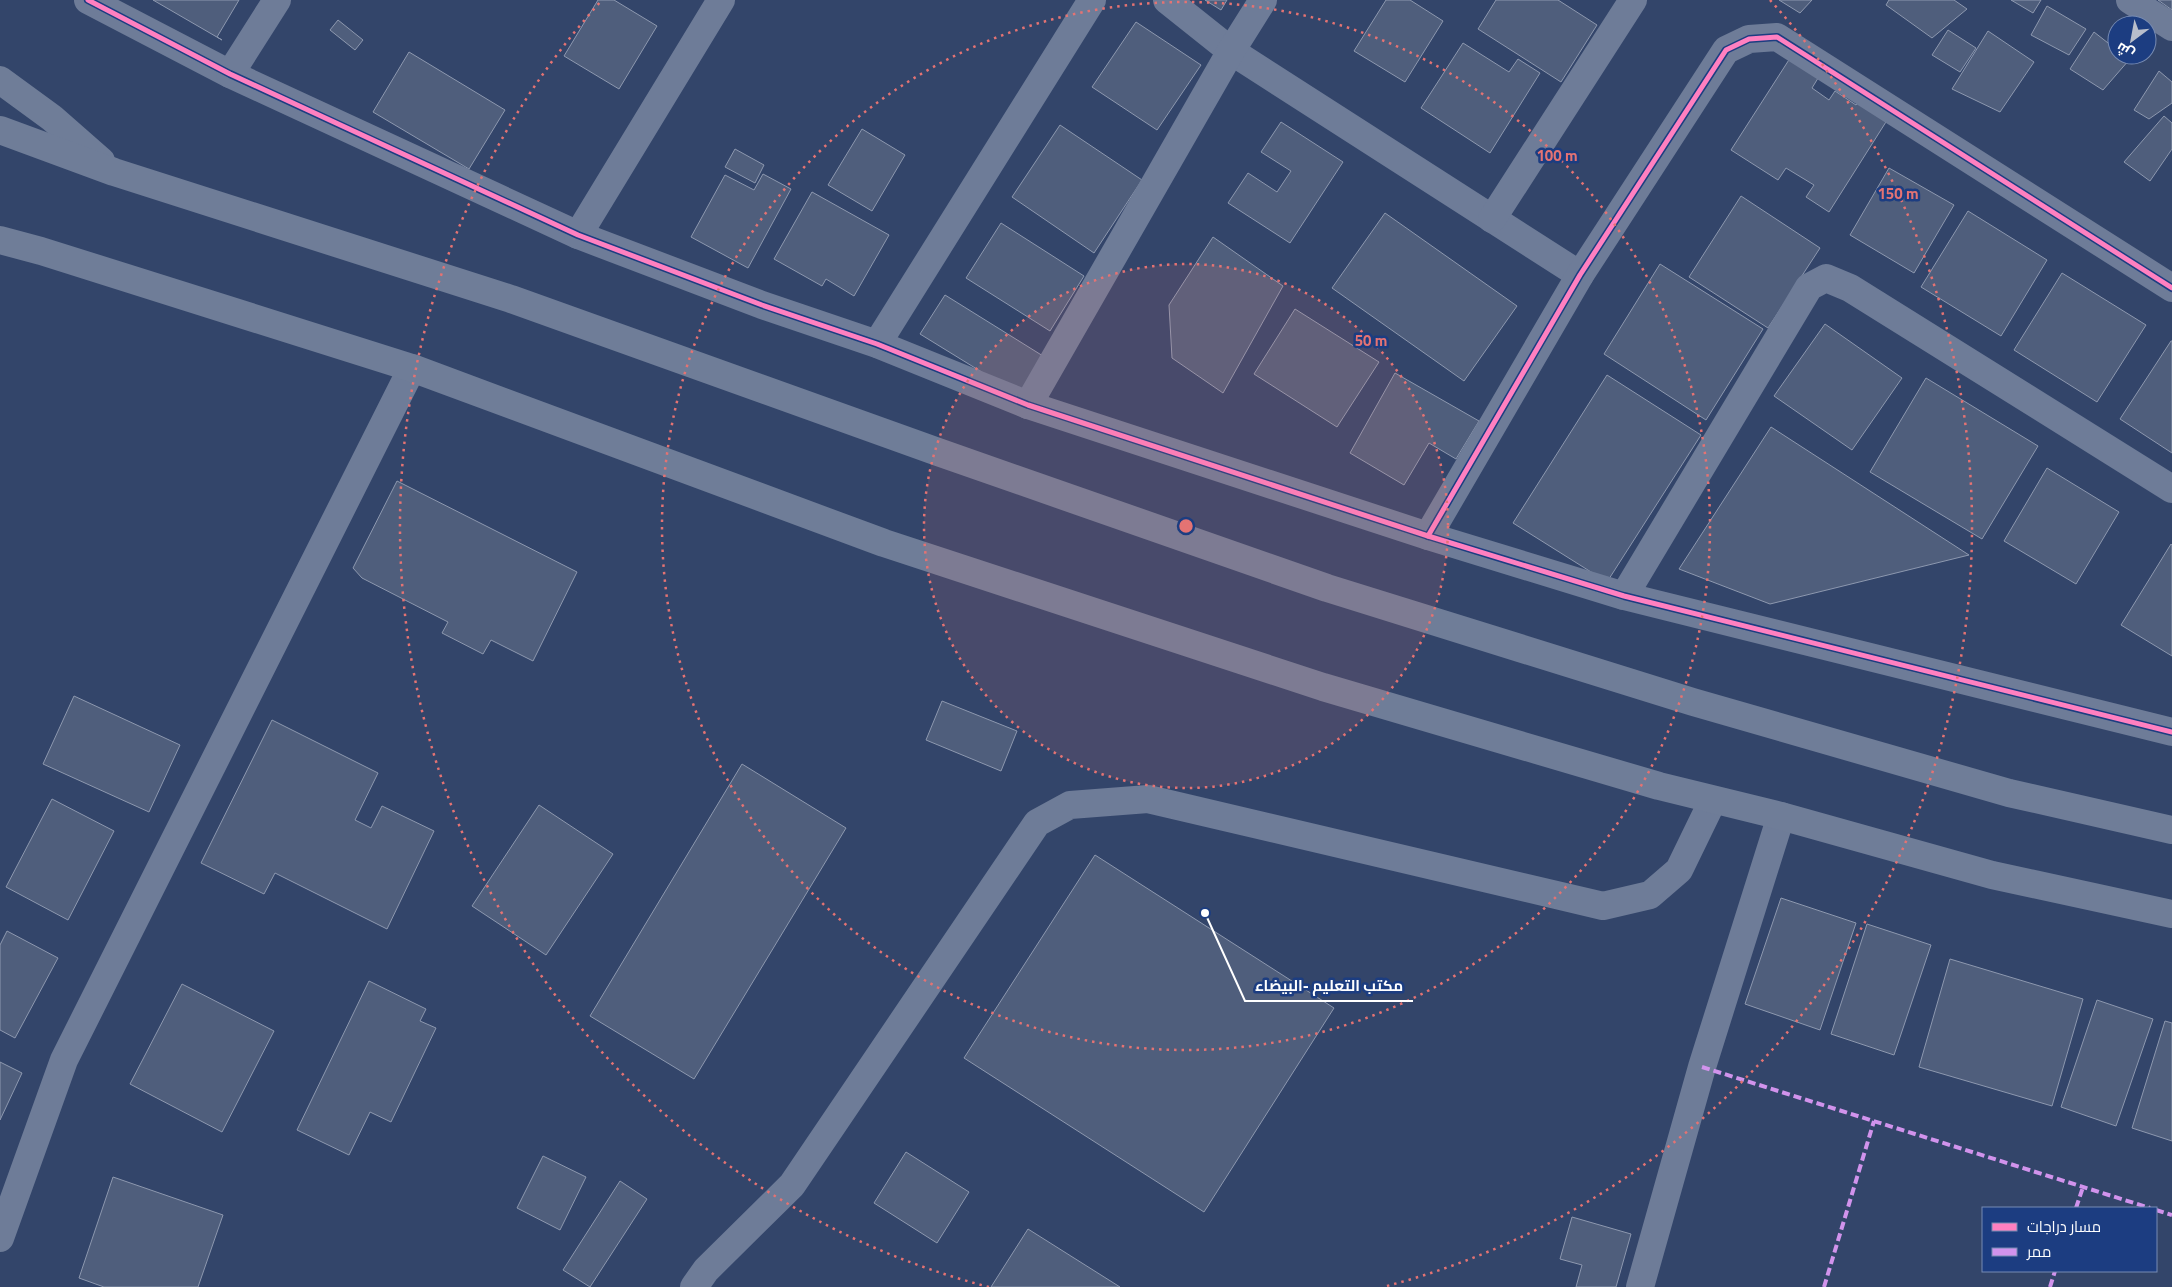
<svg xmlns="http://www.w3.org/2000/svg" width="2172" height="1287" viewBox="0 0 2172 1287" font-family="'Titillium Web',Cairo,sans-serif">
	<rect width="100%" height="100%" fill="#33456a"/>
	<g fill="#4f5e7c" stroke="#8d98af">
		<path d="M153,0H239L217,37L222,40Z"/>
		<path d="M598,0H614L657,26L619,89L564,56Z"/>
		<path d="M1205,0H1227L1221,10Z"/>
		<path d="M1386,0H1410L1443,21L1405,82L1354,51Z"/>
		<path d="M1496,0H1558L1597,25L1561,82L1478,29Z"/>
		<path d="M1779,0H1812L1800,13Z"/>
		<path d="M1889,0H1954L1967,9L1932,38L1886,5Z"/>
		<path d="M2011,0H2041L2033,13Z"/>
		<path d="M2158,0H2172V10Z"/>
		<path d="M2047,6L2086,29L2069,55L2031,35Z"/>
		<path d="M338,20L363,40L355,50L330,30Z"/>
		<path d="M1136,22L1201,65L1157,130L1092,87Z"/>
		<path d="M1948,30L1976,48L1960,72L1932,55Z"/>
		<path d="M1988,31L2034,62L2000,112L1952,89Z"/>
		<path d="M2094,32L2117,50V55H2123L2129,60L2103,90L2070,69Z"/>
		<path d="M1463,43L1509,72L1518,59L1540,73L1490,153L1421,108Z"/>
		<path d="M409,52L505,110L469,169L373,112Z"/>
		<path d="M1794,52L1823,70L1812,88L1829,100L1835,91L1856,105L1863,96L1891,114L1829,212L1806,197L1814,185L1786,168L1778,180L1731,150Z"/>
		<path d="M2159,71L2172,82V103L2149,119L2134,110Z"/>
		<path d="M2164,116L2172,123V149L2150,181L2124,162Z"/>
		<path d="M1281,122L1343,162L1290,243L1228,203L1248,173L1277,192L1291,171L1261,152Z"/>
		<path d="M1060,125L1142,180L1094,253L1012,197Z"/>
		<path d="M862,129L905,155L872,211L828,185Z"/>
		<path d="M735,149L764,165L755,183L725,167Z"/>
		<path d="M1889,168L1954,205L1914,273L1850,235Z"/>
		<path d="M763,174L791,189L748,268L691,237L725,175L754,190Z"/>
		<path d="M812,192L889,235L854,296L826,279L822,286L774,259Z"/>
		<path d="M1741,196L1820,248L1768,328L1689,277Z"/>
		<path d="M1968,211L2047,260L2001,336L1921,287Z"/>
		<path d="M1385,213L1517,306L1464,381L1332,288Z"/>
		<path d="M1001,223L1084,276L1050,331L966,278Z"/>
		<path d="M1213,237L1283,286L1223,393L1172,358L1169,305Z"/>
		<path d="M1660,264L1763,329L1706,420L1604,354Z"/>
		<path d="M2062,273L2146,325L2097,402L2014,350Z"/>
		<path d="M945,295L1043,356L1019,395L920,334Z"/>
		<path d="M1295,309L1379,362L1337,427L1254,374Z"/>
		<path d="M1825,324L1902,378L1852,450L1774,396Z"/>
		<path d="M2171,341H2172V453L2120,419Z"/>
		<path d="M1395,373L1479,421L1456,459L1429,443L1404,485L1350,453Z"/>
		<path d="M1607,375L1701,435L1607,582L1513,523Z"/>
		<path d="M1926,378L2038,446L1982,539L1870,472Z"/>
		<path d="M1771,427L1969,555L1770,604L1679,569Z"/>
		<path d="M2047,468L2119,512L2076,584L2004,541Z"/>
		<path d="M397,481L577,572L533,661L491,640L483,654L442,633L448,622L362,578L353,568Z"/>
		<path d="M2171,544L2172,545V656L2121,625Z"/>
		<path d="M74,696L180,745L149,812L43,764Z"/>
		<path d="M942,701L1017,731L1001,771L926,740Z"/>
		<path d="M272,720L378,773L355,820L371,828L382,806L434,831L387,929L275,873L264,894L201,863Z"/>
		<path d="M742,764L846,828L694,1079L590,1016Z"/>
		<path d="M52,799L114,831L68,920L6,887Z"/>
		<path d="M539,805L613,854L546,955L472,906Z"/>
		<path d="M1095,855L1334,1008L1204,1212L964,1058Z"/>
		<path d="M1781,898L1856,923L1820,1030L1745,1004Z"/>
		<path d="M1867,924L1931,945L1894,1055L1831,1034Z"/>
		<path d="M7,931L58,958L15,1038L0,1030V945Z"/>
		<path d="M1950,959L2083,999L2052,1106L1919,1067Z"/>
		<path d="M369,981L426,1009L420,1021L436,1028L391,1122L370,1112L349,1155L297,1130Z"/>
		<path d="M182,984L274,1031L222,1132L130,1084Z"/>
		<path d="M2097,1000L2153,1019L2116,1126L2061,1107Z"/>
		<path d="M2165,1021L2172,1023V1141L2132,1128Z"/>
		<path d="M0,1062L22,1073L0,1120Z"/>
		<path d="M906,1152L969,1192L937,1243L874,1203Z"/>
		<path d="M543,1156L586,1177L560,1230L517,1208Z"/>
		<path d="M113,1177L223,1215L198,1287H104L79,1278Z"/>
		<path d="M620,1181L647,1199L590,1287L563,1270Z"/>
		<path d="M1572,1217L1631,1234L1616,1287H1576L1582,1265L1560,1259Z"/>
		<path d="M1028,1229L1120,1287H991Z"/>
	</g>
	<g fill="none" stroke-linecap="round" stroke-linejoin="round">
		<g stroke="#6e7c98" stroke-width="28">
			<path d="M88,0L230,74L578,235L762,305L877,344L1028,405L1428,536L1624,596L2172,732"/>
			<path d="M1167,0L1231,51L1580,275"/>
			<path d="M2130,0L2172,27"/>
			<path d="M230,74L277,0"/>
			<path d="M1492,219L1633,0"/>
			<path d="M578,235L721,0"/>
			<path d="M877,344L1092,0"/>
			<path d="M1028,405L1231,51L1263,0"/>
			<path d="M1428,536L1580,275L1726,50L1749,39L1777,37L2172,288"/>
			<path d="M1624,596L1809,287L1826,278L1850,288L2172,489"/>
			<path d="M0,1238L64,1060L412,368"/>
			<path d="M694,1287L706,1270L792,1185L1037,823L1070,805L1148,799L1603,906L1650,895L1679,870L1713,800"/>
			<path d="M1640,1287L1702,1067L1781,816"/>
		</g>
		<g stroke="#6f7d98" stroke-width="28">
			<path d="M0,80L52,118L101,161"/>
			<path d="M0,130L114,172L511,299L938,452L1327,588L1693,702L2009,793L2172,830"/>
			<path d="M0,240L41,251L412,368L884,543L1323,687L1659,786L1781,816L1992,875L2172,914"/>
		</g>
		<g stroke="#d193ec" stroke-width="4" stroke-dasharray="8 4" stroke-linecap="butt">
			<path d="M1702,1067L2150,1208"/>
			<path d="M2076,1208L2083,1187"/>
			<path d="M2156,1210L2172,1215"/>
			<path d="M1824,1287L1874,1121"/>
			<path d="M2050,1287L2055,1271"/>
		</g>
		<defs>
			<g id="cycleway">
				<path d="M88,0L230,74L578,235L762,305L877,344L1028,405L1428,536L1624,596L2172,732"/>
				<path d="M1428,536L1580,275L1726,50L1749,39L1777,37L2172,288"/>
			</g>
		</defs>
		<use href="#cycleway" stroke="#1c3d81" stroke-width="8"/>
		<use href="#cycleway" stroke="#ff80c0" stroke-width="5"/>
	</g>
	<circle cx="1186" cy="526" r="262" fill="#e47373" fill-opacity=".12"/>
	<g fill="none" stroke="#e47373" stroke-width="2.5" stroke-dasharray="2.5 5">
		<circle cx="1186" cy="526" r="262"/>
		<circle cx="1186" cy="526" r="524"/>
		<path d="M989 1287A786 786 0 0 1 602 0M1770 0A786 786 0 0 1 1383 1287"/>
	</g>
	<circle cx="1186" cy="526" r="8" fill="#e47373" stroke="#1c3d81" stroke-width="2.5"/>
	<g font-size="15" text-anchor="middle" font-weight="bold" fill="#e47373" stroke="#1c3d81" stroke-width="5" stroke-linejoin="round" paint-order="stroke">
		<text x="1557" y="161">100 m</text>
		<text x="1898" y="199">150 m</text>
		<text x="1371" y="346">50 m</text>
	</g>
	<path fill="none" stroke="#fff" stroke-width="2" d="M1205 913L1245 1001H1413"/>
	<circle fill="#fff" stroke="#1c3d81" stroke-width="2" cx="1205" cy="913" r="5"/>
	<g font-size="15" text-anchor="middle" font-weight="bold" fill="#fff" stroke="#1c3d81" stroke-width="5" stroke-linejoin="round" paint-order="stroke">
		<text x="1329" y="991">مكتب التعليم -البيضاء</text>
	</g>
	<rect x="1982" y="1207" width="175" height="65" fill="#1c3d81" stroke="#778bb3"/>
	<rect x="1992" y="1223" width="25" height="8" fill="#ff80c0" stroke="#778bb3"/>
	<text x="2027" y="1232" font-size="15" fill="#ffffff">مسار دراجات</text>
	<rect x="1992" y="1248" width="25" height="8" fill="#d193ec" stroke="#778bb3"/>
	<text x="2027" y="1257" font-size="15" fill="#ffffff">ممر</text>
	<g transform="translate(2132 40) rotate(212)"><circle r="24" fill="#1c3d81" stroke="#778bb3"/>
	<path d="M0-4L9 19L0 12L-9 19Z" fill="#b8becb"/>
	<text y="-8" font-size="14" font-weight="bold" text-anchor="middle" fill="#ffffff">ش</text>
	</g>
</svg>
